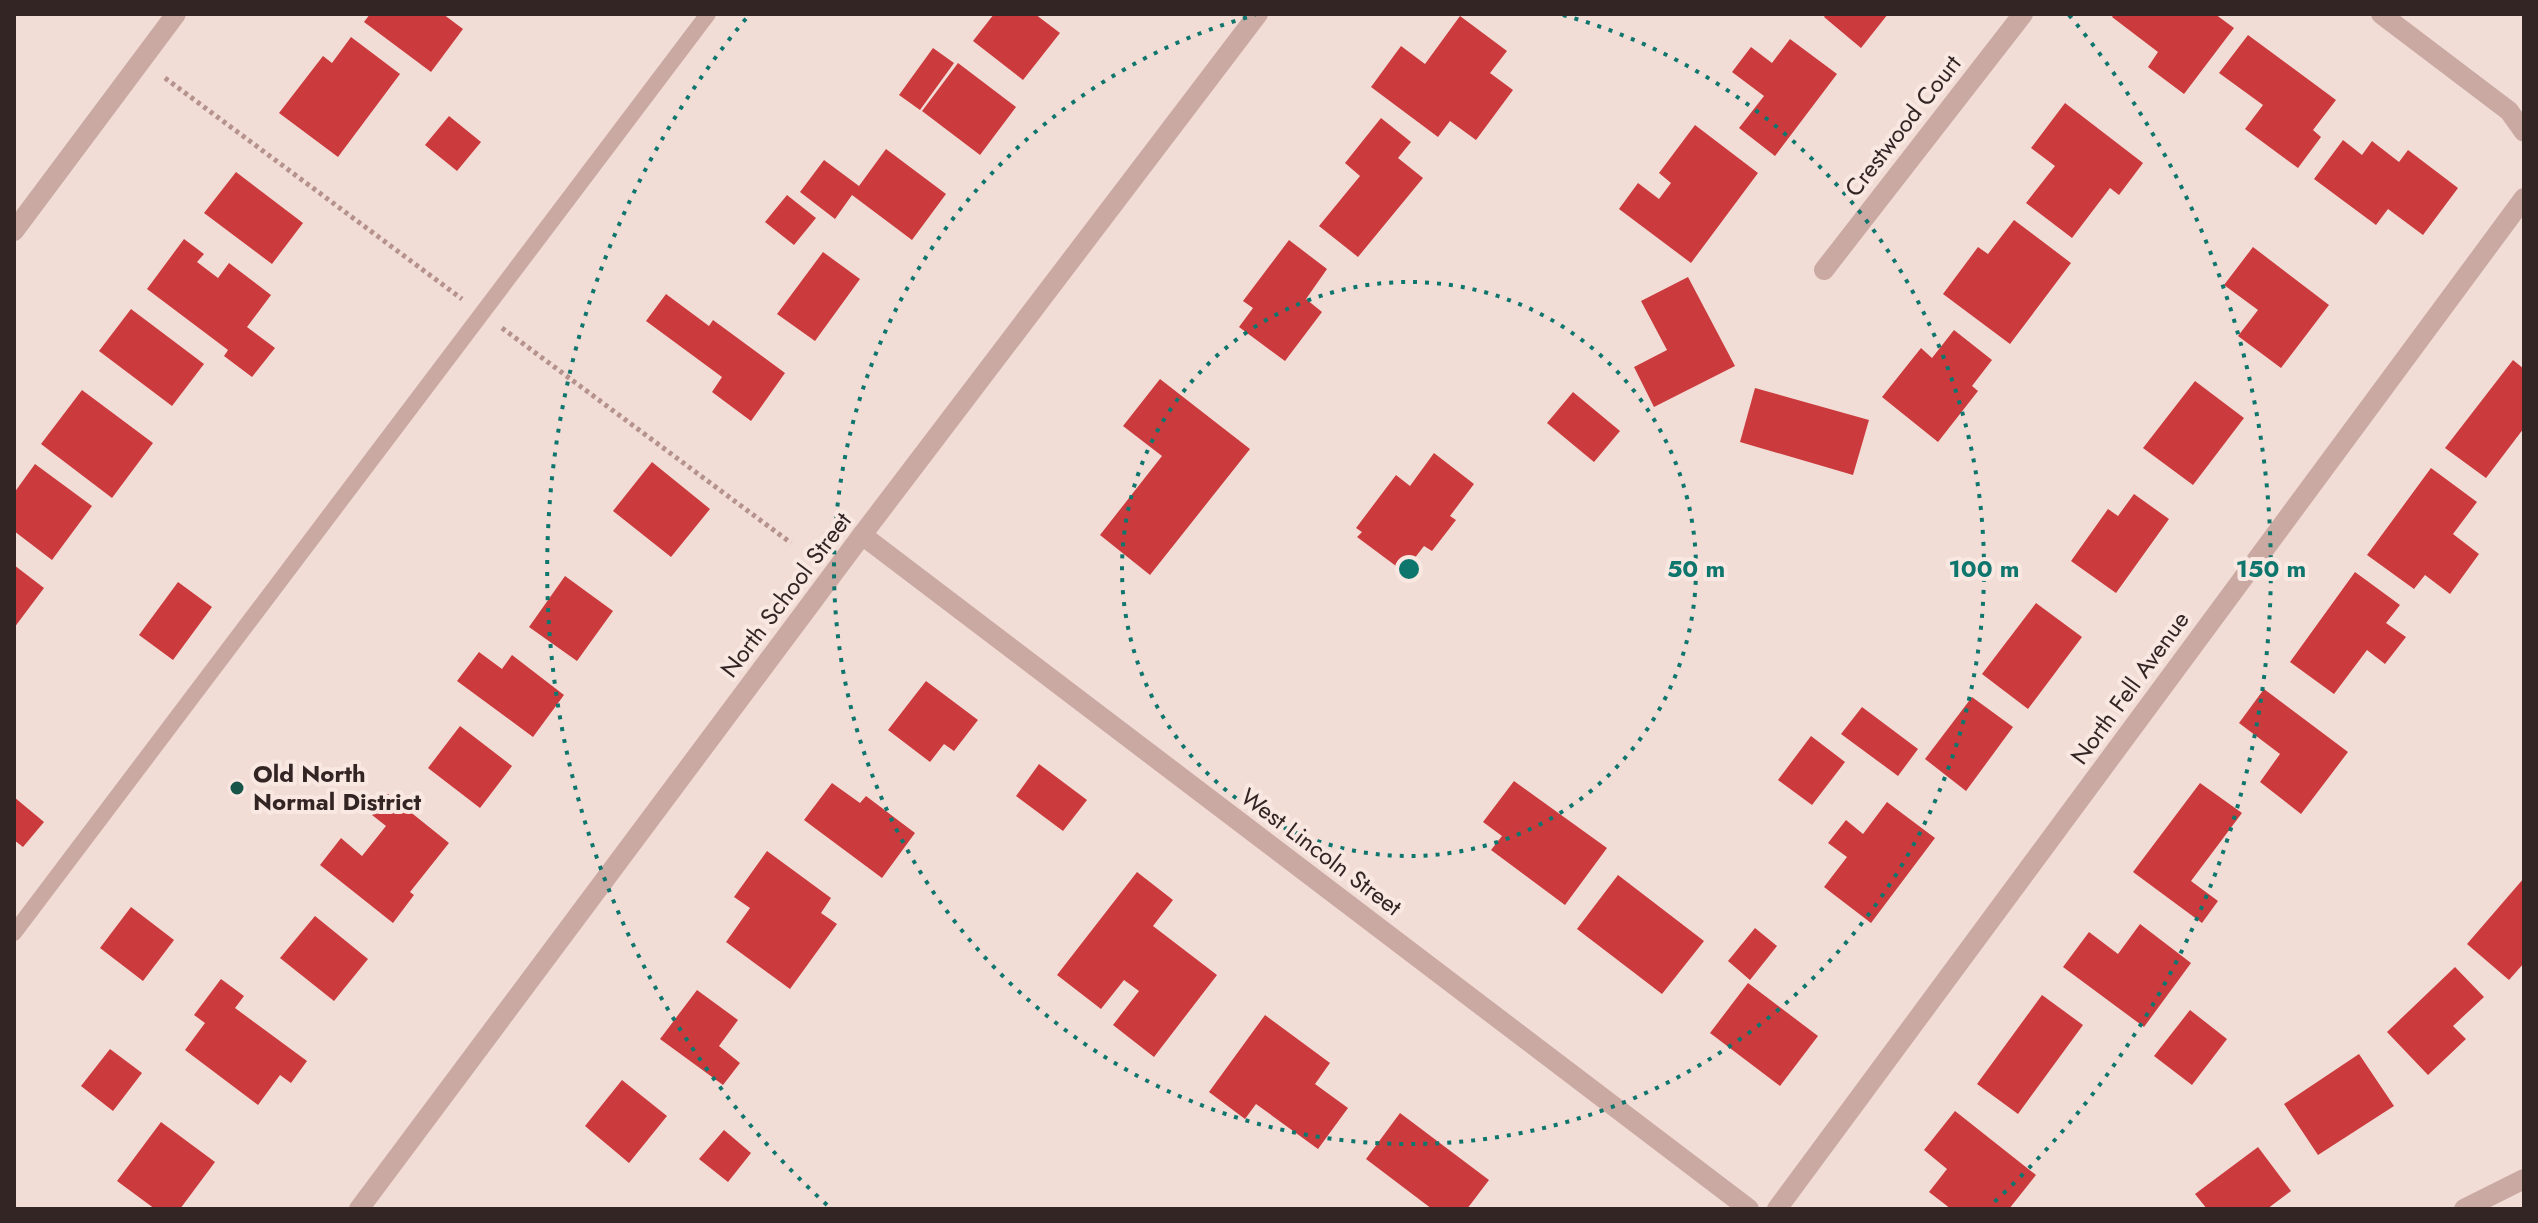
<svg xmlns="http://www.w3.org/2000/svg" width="2538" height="1223" viewBox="0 0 2538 1223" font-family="Jost,sans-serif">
	<rect width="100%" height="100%" fill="#f2ddd6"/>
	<g fill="#cb3b3e">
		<path d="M370,14H443L463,29L431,72L364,22Z"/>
		<path d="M994,14H1035L1060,33L1023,80L973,41Z"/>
		<path d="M1826,14H1888L1861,48L1824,17Z"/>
		<path d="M2114,14H2215L2234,28L2184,94L2148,67L2158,52L2112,17Z"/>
		<path d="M1460,16L1507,51L1490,73L1513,90L1476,140L1450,121L1438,137L1371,87L1401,46L1425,64Z"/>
		<path d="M2248,35L2336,100L2313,130L2321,137L2298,168L2245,129L2263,105L2219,73Z"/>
		<path d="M351,37L400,74L338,157L279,113L323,56L332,63Z"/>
		<path d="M1790,39L1837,74L1775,156L1739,128L1764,96L1732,72L1751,47L1772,63Z"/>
		<path d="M933,48L954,63L920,110L899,95Z"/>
		<path d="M958,63L1016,107L980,155L922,111Z"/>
		<path d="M2065,103L2143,163L2119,195L2110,188L2072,238L2026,203L2055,166L2031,148Z"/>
		<path d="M449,116L481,142L457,171L425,145Z"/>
		<path d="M1381,118L1411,142L1398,158L1423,178L1358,257L1319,226L1360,176L1345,163Z"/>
		<path d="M1695,125L1758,173L1691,263L1619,209L1638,183L1659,199L1671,183L1659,173Z"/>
		<path d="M2343,140L2362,155L2372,141L2399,162L2408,150L2458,188L2423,235L2388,209L2376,225L2314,179Z"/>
		<path d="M886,149L946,194L912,240L852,195L835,219L800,192L824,160L859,186Z"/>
		<path d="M236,172L303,223L272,264L204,213Z"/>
		<path d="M787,195L816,218L794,245L765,222Z"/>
		<path d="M2014,220L2071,263L2010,344L1943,294L1978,247L1988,254Z"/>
		<path d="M184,239L204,254L197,262L218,278L229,263L271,295L247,327L275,348L252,377L224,356L228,350L147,289Z"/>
		<path d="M1289,240L1327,269L1306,299L1322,312L1285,361L1239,327L1253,308L1243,301Z"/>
		<path d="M2253,247L2329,305L2281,368L2238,336L2258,310L2224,285Z"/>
		<path d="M823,252L860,279L815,341L777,314Z"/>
		<path d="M1688,277L1735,366L1654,407L1634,367L1667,350L1641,301Z"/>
		<path d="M666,294L709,326L713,320L785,373L751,421L712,392L722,377L646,321Z"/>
		<path d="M131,309L204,364L172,406L99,351Z"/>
		<path d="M1954,330L1992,360L1972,386L1978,391L1938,442L1882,397L1921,348L1932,358Z"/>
		<path d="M2513,360L2524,369V428L2486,478L2445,448Z"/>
		<path d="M1160,379L1250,449L1150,575L1100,535L1162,456L1123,426Z"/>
		<path d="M2195,381L2244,418L2193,485L2143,448Z"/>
		<path d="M1755,388L1869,420L1853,475L1740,442Z"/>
		<path d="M82,390L153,443L112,498L41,444Z"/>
		<path d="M1573,392L1620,431L1594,462L1547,423Z"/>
		<path d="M1434,453L1474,484L1450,516L1456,520L1432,551L1424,546L1407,568L1403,564L1400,569L1357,537L1362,532L1356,528L1396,475L1410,486Z"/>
		<path d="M652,462L710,509L671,557L613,511Z"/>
		<path d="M35,464L92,506L52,560L14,531V493Z"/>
		<path d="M2431,468L2477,502L2453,534L2479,554L2450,594L2425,575L2414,589L2367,555Z"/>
		<path d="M2134,494L2169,519L2116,593L2071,561L2108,509L2118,516Z"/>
		<path d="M14,565L44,588L14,628Z"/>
		<path d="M2355,572L2400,605L2386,623L2406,637L2385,664L2367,650L2334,694L2290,662Z"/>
		<path d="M565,576L613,611L577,661L529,627Z"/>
		<path d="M178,582L212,607L173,660L139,635Z"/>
		<path d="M2036,603L2082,637L2028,709L1982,674Z"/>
		<path d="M479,652L502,669L512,655L564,695L533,737L457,681Z"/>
		<path d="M926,681L978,720L954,751L944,744L930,762L888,730Z"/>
		<path d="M2264,689L2348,752L2301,814L2260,782L2280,754L2239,723Z"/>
		<path d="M1972,697L2013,727L1966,791L1925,759Z"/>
		<path d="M1862,707L1918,749L1898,776L1841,734Z"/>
		<path d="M460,726L512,766L480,808L428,768Z"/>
		<path d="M1811,736L1845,762L1812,805L1778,780Z"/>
		<path d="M1039,764L1087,800L1063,831L1016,796Z"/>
		<path d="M1514,781L1607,848L1565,905L1491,850L1502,836L1483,822Z"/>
		<path d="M832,783L860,803L866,796L915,833L882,878L804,820Z"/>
		<path d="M2200,783L2242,813L2191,881L2218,901L2202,923L2133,872Z"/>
		<path d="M388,794L449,843L410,892L414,895L393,923L320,865L341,838L362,856L386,826L372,815Z"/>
		<path d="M14,797L44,822L23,847L14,840Z"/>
		<path d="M1887,802L1935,838L1871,923L1824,887L1847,857L1828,843L1846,820L1863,834Z"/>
		<path d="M767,851L831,898L821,913L837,924L790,989L726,942L750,908L734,897Z"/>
		<path d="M1137,872L1173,900L1153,926L1217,975L1154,1057L1113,1025L1139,991L1124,980L1101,1009L1057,975Z"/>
		<path d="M1618,875L1704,941L1662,994L1577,929Z"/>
		<path d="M2524,878V963L2509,980L2467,944Z"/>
		<path d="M131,907L174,940L143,981L100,948Z"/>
		<path d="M315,916L368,959L334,1001L280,958Z"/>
		<path d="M2140,924L2191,963L2144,1027L2063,967L2089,932L2118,954Z"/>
		<path d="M1755,928L1777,946L1750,980L1728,961Z"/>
		<path d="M2455,967L2484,997L2453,1026L2466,1039L2428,1075L2387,1032Z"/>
		<path d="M221,979L244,996L235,1008L307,1061L291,1083L280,1075L258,1105L185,1050L205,1023L194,1015Z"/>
		<path d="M1748,983L1818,1036L1780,1086L1710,1033Z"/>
		<path d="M697,990L738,1020L719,1046L740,1063L723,1085L660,1039Z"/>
		<path d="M2042,995L2083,1025L2018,1114L1977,1084Z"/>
		<path d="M2190,1010L2227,1039L2192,1085L2154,1056Z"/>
		<path d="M1265,1015L1330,1063L1315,1084L1348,1108L1318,1149L1256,1104L1245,1119L1209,1092Z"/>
		<path d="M110,1049L142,1073L113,1111L81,1086Z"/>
		<path d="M2359,1054L2394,1106L2318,1155L2284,1104Z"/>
		<path d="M622,1080L667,1116L629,1163L585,1126Z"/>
		<path d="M1955,1111L2036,1175L2009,1209H1951L1929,1192L1947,1169L1924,1150Z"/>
		<path d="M1400,1113L1489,1180L1467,1209H1432L1366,1159Z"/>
		<path d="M161,1122L215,1162L180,1209H155L117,1181Z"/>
		<path d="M724,1130L751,1153L728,1182L699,1159Z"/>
		<path d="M2258,1147L2291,1191L2267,1209H2207L2195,1194Z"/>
	</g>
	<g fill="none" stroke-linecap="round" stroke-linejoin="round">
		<g stroke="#b5938c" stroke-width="5" stroke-dasharray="4 4" stroke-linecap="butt">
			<path d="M165,78L462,299"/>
			<path d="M502,328L791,543"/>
		</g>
		<path stroke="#caa9a2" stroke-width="16" d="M14,933L708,14"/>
		<g stroke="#caa9a2" stroke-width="20">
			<path d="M2381,14L2509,111L2524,132"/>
			<path d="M14,231L176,14"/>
			<path d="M1824,270L2023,14"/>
			<path d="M862,535L1749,1209"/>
			<path d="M1777,1209L2524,198"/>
			<path d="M2464,1209L2524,1179"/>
		</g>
		<path stroke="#caa9a2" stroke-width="20" d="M359,1209L862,535L1258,14"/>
	</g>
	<g fill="none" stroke="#0f766e" stroke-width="4" stroke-dasharray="4 8">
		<circle cx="1409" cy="569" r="287"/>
		<path d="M1563 15A575 575 0 1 1 1255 15"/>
		<path d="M827 1205A862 862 0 0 1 749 15M2069 15A862 862 0 0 1 1991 1205"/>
	</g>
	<circle fill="#19564a" stroke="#f9e8e2" stroke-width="3" cx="237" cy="788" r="8"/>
	<g text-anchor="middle" stroke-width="8" stroke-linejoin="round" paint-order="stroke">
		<g font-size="24" fill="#342525" stroke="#f9e8e2">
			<text transform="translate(1903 126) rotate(-52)" y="8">Crestwood Court</text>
			<text transform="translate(786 595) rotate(-53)" y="8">North School Street</text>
			<text transform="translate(2130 688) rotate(-54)" y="8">North Fell Avenue</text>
			<text transform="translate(1321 852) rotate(37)" y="8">West Lincoln Street</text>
		</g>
		<g font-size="24" font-weight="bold" fill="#342525" stroke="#f9e8e2" text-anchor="start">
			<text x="253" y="782">Old North<tspan x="253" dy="28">Normal District</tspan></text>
		</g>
	</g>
	<circle cx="1409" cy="569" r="12" fill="#0f766e" stroke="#f9e8e2" stroke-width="4"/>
	<g font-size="24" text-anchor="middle" font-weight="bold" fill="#0f766e" stroke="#f9e8e2" stroke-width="8" stroke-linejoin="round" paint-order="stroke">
		<text x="1696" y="577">50 m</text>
		<text x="1984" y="577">100 m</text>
		<text x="2271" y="577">150 m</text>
	</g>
	<rect width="2538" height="1223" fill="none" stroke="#342525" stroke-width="32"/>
</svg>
